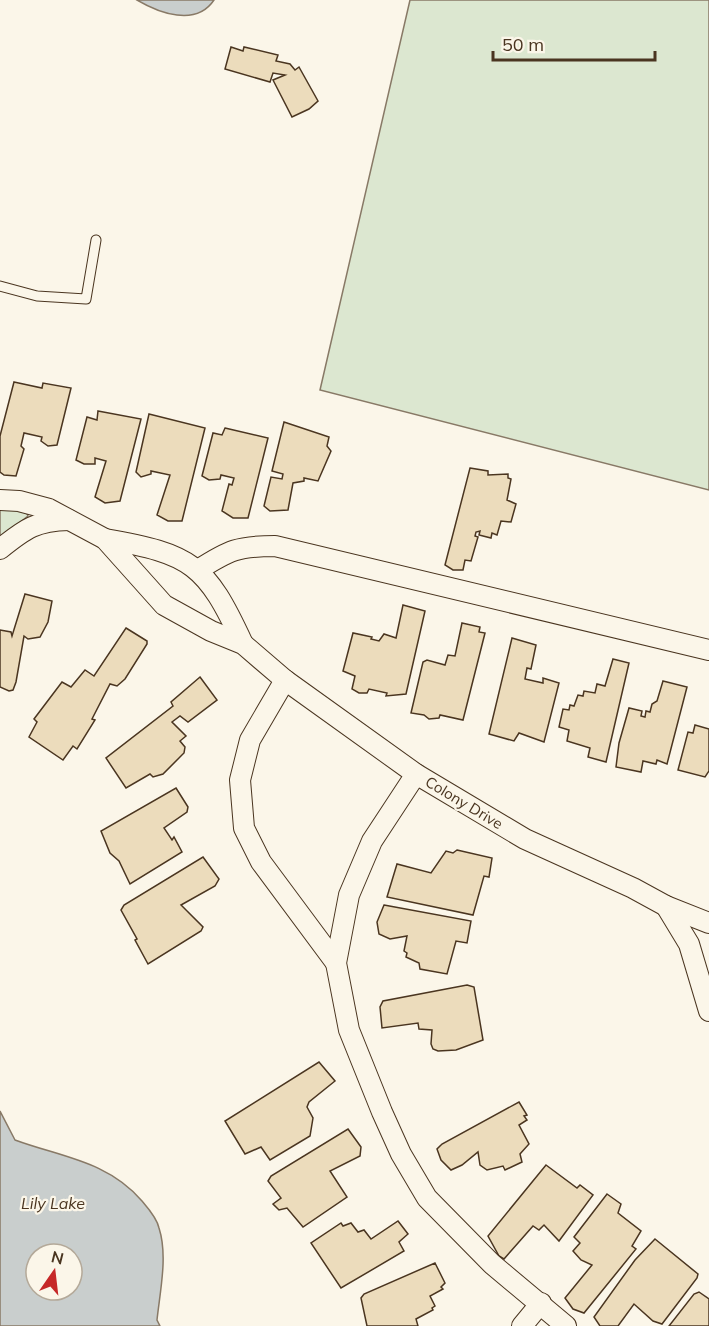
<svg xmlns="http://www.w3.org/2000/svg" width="709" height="1326" viewBox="0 0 709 1326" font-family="Mulish,sans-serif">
	<rect width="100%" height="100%" fill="#fbf6e9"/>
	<g fill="#dce7d0" stroke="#887966" stroke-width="1.5">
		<path d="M410,0H709V490L320,390Z"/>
		<path d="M0,508H24L28,516L0,538Z"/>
	</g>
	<g fill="#c9cecd" stroke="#887966" stroke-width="1.5" fill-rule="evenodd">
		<path d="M137,0H214C196,27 159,13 137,0Z"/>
		<path d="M0,1111L15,1140C61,1157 108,1161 142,1201C148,1208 157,1218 159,1228C168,1256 160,1291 157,1320L160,1326H0ZM36,1254H72V1290H36Z"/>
	</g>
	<g fill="#ecdcbc" stroke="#4a3520" stroke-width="1.5">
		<path d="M231,47L243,51L244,47L278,55L276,61L290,64L295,70L299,67L318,101L309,109L292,117L273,80L285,75L273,73L270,82L225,69Z"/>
		<path d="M14,382L42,388L43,383L71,388L57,445L48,446L41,441L42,437L24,433L21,446L24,449L16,476L4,475L0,472V436Z"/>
		<path d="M98,411L141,419L120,501L105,503L95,497L106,461L95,458V464H84L76,460L87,417L97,420Z"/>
		<path d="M149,414L205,428L182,521H168L157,515L170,475L151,471V474L141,477L136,472Z"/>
		<path d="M284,422L329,437L327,446L331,451L318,481L304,478V481L293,483L288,510L270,511L264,506L271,477L282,479L283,474L272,471Z"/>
		<path d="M225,428L268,438L248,518H233L222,511L229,484L232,485L234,478L221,475L220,479L209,480L202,476L213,433L222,435Z"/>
		<path d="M470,468L488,471V475L508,474V478L511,479L507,500L516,504L511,522L501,521L497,535L492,533L491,538L479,535L480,531L476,532L475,536L478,537L471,561L465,560L463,570H453L445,565Z"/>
		<path d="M25,594L52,601L48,622L40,637L28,639L24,636L16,682L13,690L9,691L0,687V630L11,632L12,636Z"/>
		<path d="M403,605L425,611L406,694L386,696L387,693L369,689L367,693H359L352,689L355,676L343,671L353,633L372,637L371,639L379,641L384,634L396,638Z"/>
		<path d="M462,623L480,627L479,632L485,633L463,720L440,715L439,718L429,719L424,715L411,713L423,662L427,660L445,665L448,655L455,656Z"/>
		<path d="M126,628L147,641V644L125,679L117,686L110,684L92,719L95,720L77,749L73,746L63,760L29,737L37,722L34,719L62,682L71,687L85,670L94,676Z"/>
		<path d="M512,638L536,645L531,669L527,668L525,679L543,683V678L559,683L544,742L519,733L514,741L489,734Z"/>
		<path d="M613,659L629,663L606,762L588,757L590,748L567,741L569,730L559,727L563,709L569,710L570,705L574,706L578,695L583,696L584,691L595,693L597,684L605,686Z"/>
		<path d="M200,677L217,700L188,722L180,716L172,722L186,736L180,741L185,747L184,753L163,774L153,777L150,774L126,788L106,758L173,706L171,702Z"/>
		<path d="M663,681L687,687L667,764L657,760L656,764L643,761L641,772L616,767L619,743L629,708L642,711L641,716L645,717L646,711L650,712L652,704L657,701Z"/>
		<path d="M695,725L709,729V771L705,777L678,770L688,732L693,733Z"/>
		<path d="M176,788L188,807L187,812L164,828L172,840L174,837L182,852L130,884L119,861L110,853L101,831Z"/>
		<path d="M457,850L492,858L489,877L484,876L473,915L387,897L397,864L431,873L446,851L453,853Z"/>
		<path d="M203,857L219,879L215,886L181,905L203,927L201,931L148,964L135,940L137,939L121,910L124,905Z"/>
		<path d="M384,905L471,921L467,943L456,941L447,974L420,969L419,963L406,957L407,953L404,951L407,936L390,939L379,934L377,922Z"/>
		<path d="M467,985L474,987L483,1040L456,1050L438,1051L433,1049L431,1044L432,1030L419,1029L418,1023L382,1028L380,1007L383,1001Z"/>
		<path d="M319,1062L335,1081L309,1102L307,1107L313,1118L310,1136L270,1160L261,1147L245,1154L225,1121Z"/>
		<path d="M519,1102L527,1115L524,1116L527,1120L519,1125L529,1144L520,1154L522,1162L505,1170L503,1166L487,1170L480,1165L478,1152L462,1165L451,1170L441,1160L437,1149L442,1144Z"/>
		<path d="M348,1129L361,1147L360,1156L330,1171L347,1197L303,1227L287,1208L279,1210L273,1204L281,1198L268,1181L271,1176Z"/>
		<path d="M546,1165L577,1188L580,1185L593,1195L559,1241L544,1225L539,1230L533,1226L504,1259L499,1256L488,1236Z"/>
		<path d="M607,1194L621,1204L618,1213L641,1231L632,1246L636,1249L584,1313L573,1309L565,1298L592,1265L581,1260L573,1251L580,1243L574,1237Z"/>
		<path d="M398,1221L408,1234L399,1242L404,1251L341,1288L311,1243L341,1223L343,1226L351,1223L358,1232L364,1230L371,1239Z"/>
		<path d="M655,1239L698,1274L697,1278L662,1324L653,1321L634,1304L618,1326H600L594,1317L635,1260Z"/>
		<path d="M435,1263L445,1283L441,1287L443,1289L430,1296L435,1306L432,1308L433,1310L416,1319L418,1326H367L361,1298L364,1294Z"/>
		<path d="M699,1292L709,1299V1326H669L694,1294Z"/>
	</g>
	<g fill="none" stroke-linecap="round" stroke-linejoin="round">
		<defs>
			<path id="lane" d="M0,286L37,296L86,299L96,240"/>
			<g id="street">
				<path d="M0,500L19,501L49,509L105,539L164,605L211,631L243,644L285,680L416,774L525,839L633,888L666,906L709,923"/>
				<path d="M105,539C192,554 206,564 243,644"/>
				<path d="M0,549C26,528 36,521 69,520"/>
				<path d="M198,570C229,550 238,546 275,546L709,650"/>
				<path d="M285,680L250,740L240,780L244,828L261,862L336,963"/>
				<path d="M416,774L372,841L349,895L336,963L349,1030L382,1112L401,1154L427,1198L492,1264L566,1326"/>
				<path d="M666,906L689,944L709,1011"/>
				<path d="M522,1326L541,1303"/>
			</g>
		</defs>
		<use href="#lane" stroke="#4a3520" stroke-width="11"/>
		<use href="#street" stroke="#4a3520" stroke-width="22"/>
		<use href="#lane" stroke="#fbf6e9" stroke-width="9"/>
		<use href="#street" stroke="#fbf6e9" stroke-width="20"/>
	</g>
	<g text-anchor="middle" stroke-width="4.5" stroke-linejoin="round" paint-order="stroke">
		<g font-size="15" fill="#4a3520" stroke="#fbf6e9">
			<text transform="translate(464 803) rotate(31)" y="5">Colony Drive</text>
		</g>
		<g font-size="16" font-style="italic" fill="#4a3520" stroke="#fbf6e9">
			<text x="53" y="1209">Lily Lake</text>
		</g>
	</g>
	<g transform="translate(54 1272) rotate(14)"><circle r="28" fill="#fbf6e9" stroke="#b4a999" stroke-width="1.5"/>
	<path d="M0-4.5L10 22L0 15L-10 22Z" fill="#c62828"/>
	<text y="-9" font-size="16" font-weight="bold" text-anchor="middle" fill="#4a3520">N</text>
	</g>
	<path d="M493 51v9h162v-9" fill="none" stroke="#4a3520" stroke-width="3"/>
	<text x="502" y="51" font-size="18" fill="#4a3520" stroke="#fbf6e9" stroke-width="4.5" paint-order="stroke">50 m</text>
</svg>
